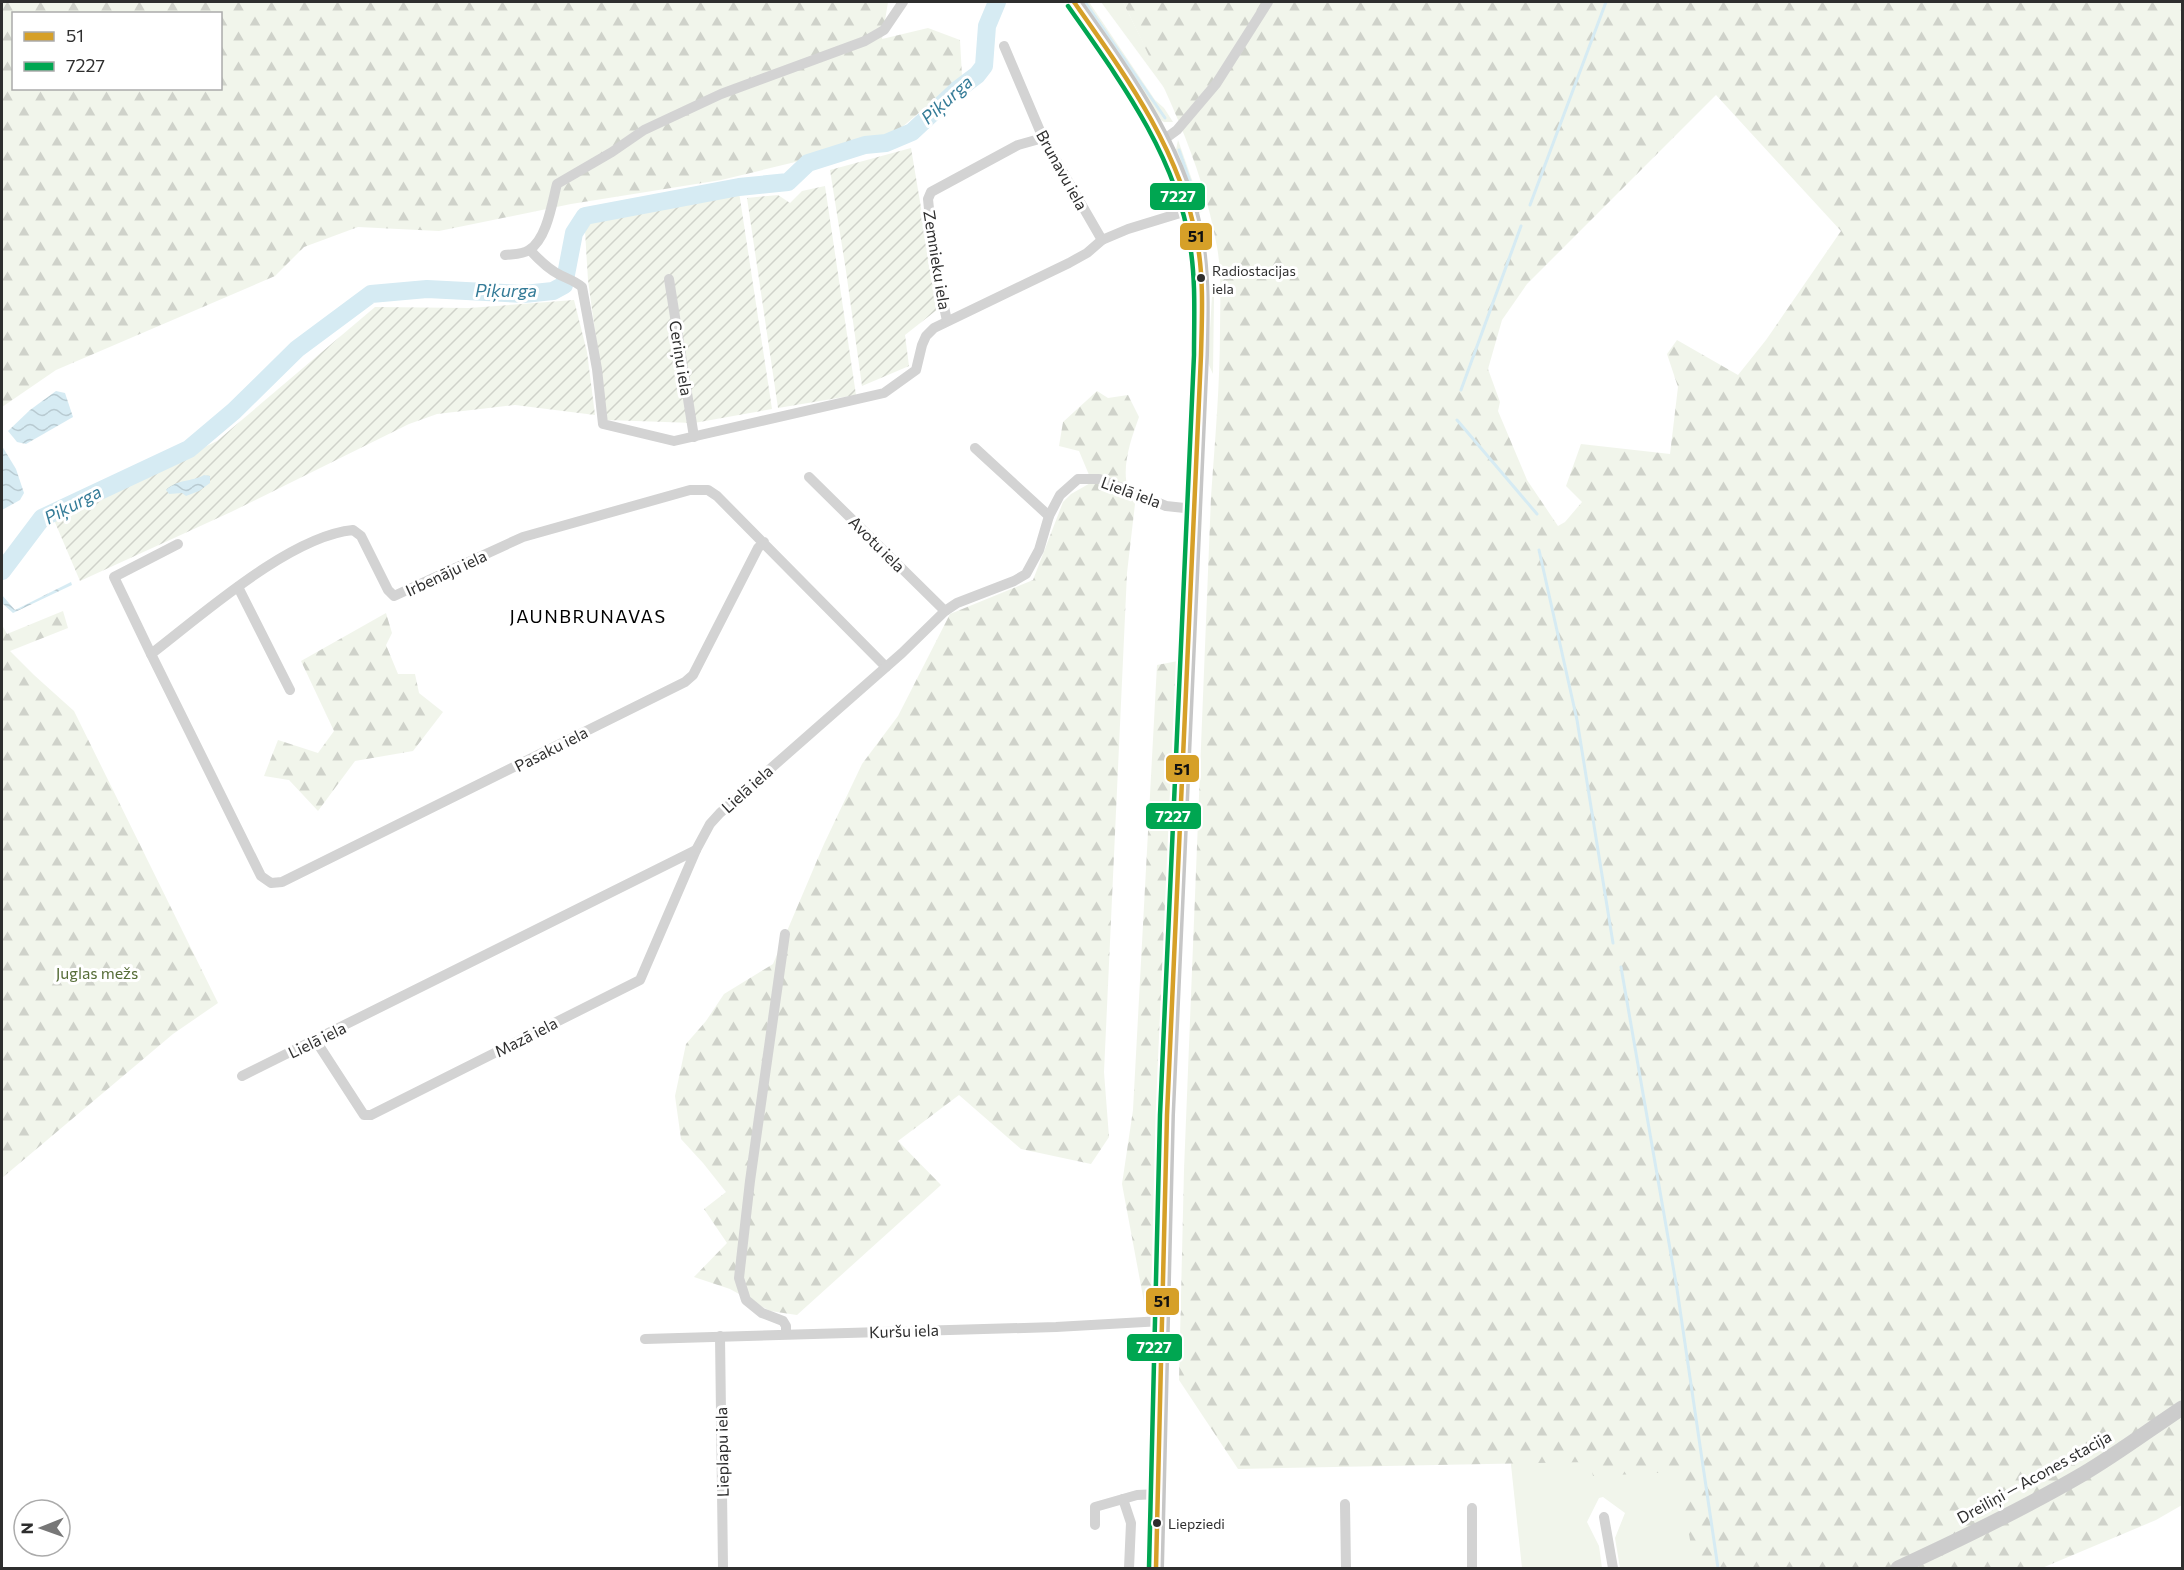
<svg xmlns="http://www.w3.org/2000/svg" width="2184" height="1570" viewBox="0 0 2184 1570" font-family="Commissioner,sans-serif">
	<defs>
		<pattern id="forest-firs" width="22" height="20" patternUnits="userSpaceOnUse" patternTransform="scale(1.5)"><rect width="22" height="20" fill="#f1f5eb"/><path d="M5 1l3.5 6h-7zM16 11l3.5 6h-7z" fill="#cfd2ca"/></pattern>
		<pattern id="garden-furrows" width="10" height="10" patternUnits="userSpaceOnUse" patternTransform="scale(1.5)"><rect width="10" height="10" fill="#f1f5eb"/><path d="M-1 1l2-2M0 10L10 0M9 11l2-2" fill="none" stroke="#cfd2ca"/></pattern>
		<pattern id="water-waves" width="16" height="10" patternUnits="userSpaceOnUse" patternTransform="scale(1.5)"><rect width="16" height="10" fill="#d6ebf3"/><path d="M0 5q4-4 8 0t8 0" fill="none" stroke="#b8cad1"/></pattern>
	</defs>
	<rect width="100%" height="100%" fill="#fff"/>
	<g fill="#f1f5eb">
		<path d="M1082,2H1089L1155,100L1164,108L1173,122H1164L1159,119Z"/>
		<path d="M1101,2H1123L1168,93Z"/>
		<path d="M1178,140L1203,211L1199,213L1176,150Z"/>
		<path d="M1212,296H1214L1213,374L1208,363Z"/>
		<path d="M1676,1453L1701,1568H1620L1615,1538L1625,1513L1603,1497L1599,1498L1587,1522L1599,1546L1602,1568H1522L1511,1465L1512,1459Z"/>
	</g>
	<g fill="url(#forest-firs)" fill-rule="evenodd">
		<path d="M2,2H888L882,39L928,28L960,40L962,76L887,140L721,180L571,204L439,231L358,227L304,247L275,276L56,370L2,407ZM14,14H220V88H14Z"/>
		<path d="M1123,2H2182V1505L2156,1520L2042,1568H1695L1678,1472L1593,1476L1590,1462L1238,1469L1179,1380L1184,1170L1211,497C1215,441 1220,385 1220,329C1220,302 1222,274 1217,247C1202,159 1161,81 1123,2ZM1716,95L1841,231L1766,340L1738,375L1677,340L1667,354L1678,387L1670,454L1581,444L1566,486L1582,502L1565,522L1558,526L1527,480L1498,411L1500,402L1488,369L1502,320L1527,284Z"/>
		<path d="M1097,391L1108,398L1128,395L1139,417C1129,445 1117,478 1135,504L1127,573L1104,1072L1109,1137L1091,1164L1021,1149L959,1095L898,1141L941,1185L797,1315L770,1311L730,1289L694,1277L727,1243L704,1209L726,1192L703,1163L681,1139L675,1096L686,1044L706,1021L724,994L773,964L824,844L862,764L898,716L950,614L1033,580L1063,502L1071,494L1092,482L1079,451L1059,446L1063,422Z"/>
		<path d="M63,611L68,628L10,651L34,675L74,711L218,1003L173,1034L2,1178V625L7,634Z"/>
		<path d="M386,613L392,633L386,645L398,674H415L419,693L443,712L413,751L355,761L318,811L289,780L264,776L278,740L318,753L334,731L301,661Z"/>
		<path d="M1178,661L1155,1163L1154,1301L1144,1302L1122,1184L1133,1110L1157,665Z"/>
	</g>
	<g fill="url(#garden-furrows)">
		<path d="M911,148L938,309L905,335L909,366L862,386L846,271L830,170Z"/>
		<path d="M825,186L856,395L778,408L747,198L778,195L790,203L802,191Z"/>
		<path d="M739,192L772,409L694,423L607,420L588,280L585,231L593,220Z"/>
		<path d="M574,300L587,352L595,415L515,405L437,414L409,424L231,512L80,581L54,520L217,441L375,307L469,308Z"/>
	</g>
	<g fill="url(#water-waves)">
		<path d="M56,391L65,393L73,417L26,444L17,442L8,431L30,410Z"/>
		<path d="M2,446L16,469L24,493L20,500L2,510Z"/>
		<path d="M204,475L210,476V483L199,491L186,496L182,493L169,494L166,490C177,479 192,482 204,475Z"/>
		<path d="M40,513L44,522L2,577V563Z"/>
		<path d="M71,582L72,585L13,613L2,603V595L15,610Z"/>
	</g>
	<g fill="none" stroke-linecap="round" stroke-linejoin="round">
		<g stroke="#d6ebf3" stroke-width="3">
			<path d="M1085,2L1165,118"/>
			<path d="M1179,150L1200,210"/>
			<path d="M1530,205L1606,2"/>
			<path d="M1461,390L1521,226"/>
			<path d="M1457,420L1537,514"/>
			<path d="M1539,550L1577,720L1613,943"/>
			<path d="M1621,967L1677,1289L1718,1568"/>
		</g>
		<path stroke="#d6ebf3" stroke-width="18" d="M2,571L42,518L189,449L234,411L297,349L371,294L427,289L524,294L553,291L564,285L574,233L585,216L739,187L788,182L808,163L865,145L886,143L912,132L957,90L977,75L984,66L987,26L997,2"/>
		<g stroke="#d3d3d3" stroke-width="10">
			<path d="M1004,46L1043,138L1102,240L1128,229L1190,210"/>
			<path d="M1162,141L1177,130L1216,84L1268,2"/>
			<path d="M530,250C539,260 548,269 560,275C568,279 575,281 582,287L597,369L603,424L674,441L884,393L916,370L922,345L926,336L934,328L1069,263L1087,253L1102,240"/>
			<path d="M505,255C512,254 522,255 529,250C547,239 552,203 557,184L612,152L644,130L721,94L865,41L884,30L903,2"/>
			<path d="M669,279L694,437"/>
			<path d="M947,321L934,259L928,199L931,192L1018,145L1043,138"/>
			<path d="M975,448L1049,516"/>
			<path d="M809,477L945,611"/>
			<path d="M764,542L758,548L693,675L685,682L282,882L271,883L261,876L151,654C202,615 290,536 353,530L361,536L388,590L394,596L523,537L690,490H708L717,496L886,667"/>
			<path d="M238,587L290,690"/>
			<path d="M151,654L114,577L178,544"/>
			<path d="M785,934L750,1181L739,1278L746,1300L762,1313L783,1321L786,1326V1334"/>
			<path d="M316,1041L364,1115H371L640,980L696,850"/>
			<path d="M242,1076L696,850L710,824L720,813L902,653L945,611L957,603L1014,581L1026,574L1039,550L1049,516L1060,495L1078,479H1099L1166,506L1194,509"/>
			<path d="M720,1336L723,1568"/>
			<path d="M645,1339L1056,1327L1162,1321"/>
			<path d="M1123,1499L1131,1523L1129,1568"/>
			<path d="M1345,1504L1346,1568"/>
			<path d="M1472,1508V1568"/>
			<path d="M1604,1517L1613,1568"/>
			<path d="M1095,1525V1507L1137,1495L1158,1494"/>
		</g>
		<path stroke="#ccc" stroke-width="15" d="M1898,1568C1961,1539 2023,1509 2083,1474C2117,1454 2149,1430 2182,1408"/>
		<path stroke="#c6c6c6" stroke-width="16" d="M1074,2C1125,75 1182,151 1197,241C1203,278 1202,317 1201,355L1167,1115L1156,1568"/>
		<defs>
			<path id="bus-1" d="M1074,2C1126,76 1180,150 1197,241C1204,278 1202,317 1201,355L1167,1115L1156,1568"/>
			<path id="bus-2" d="M1068,6C1119,79 1176,155 1190,245C1196,281 1194,318 1194,355L1160,1115L1149,1568"/>
		</defs>
		<use href="#bus-1" stroke="#fff" stroke-width="9"/>
		<use href="#bus-2" stroke="#fff" stroke-width="9"/>
		<use href="#bus-1" stroke="#d6a028" stroke-width="4.5"/>
		<use href="#bus-2" stroke="#00a651" stroke-width="4.5"/>
	</g>
	<g fill="#2e2e2e" stroke="#fff" stroke-width="2">
		<circle cx="1201" cy="278" r="5"/>
		<circle cx="1157" cy="1523" r="5"/>
	</g>
	<g text-anchor="middle" stroke-width="6" stroke-linejoin="round" paint-order="stroke">
		<g font-size="14" fill="#2e2e2e" stroke="#fff" text-anchor="start">
			<text x="1212" y="276">Radiostacijas<tspan x="1212" dy="18">iela</tspan></text>
			<text x="1168" y="1529">Liepziedi</text>
		</g>
		<g font-size="16" fill="#2e2e2e" stroke="#fff">
			<text transform="translate(1062 170) rotate(61)" y="6">Brunavu iela</text>
			<text transform="translate(937 260) rotate(81)" y="6">Zemnieku iela</text>
			<text transform="translate(681 358) rotate(81)" y="6">Ceriņu iela</text>
			<text transform="translate(1131 492) rotate(20)" y="6">Lielā iela</text>
			<text transform="translate(877 544) rotate(45)" y="6">Avotu iela</text>
			<text transform="translate(446 573) rotate(-25)" y="6">Irbenāju iela</text>
			<text transform="translate(551 749) rotate(-27)" y="6">Pasaku iela</text>
			<text transform="translate(747 789) rotate(-42)" y="6">Lielā iela</text>
			<text transform="translate(526 1037) rotate(-27)" y="6">Mazā iela</text>
			<text transform="translate(317 1040) rotate(-26)" y="6">Lielā iela</text>
			<text transform="translate(904 1331) rotate(-2)" y="6">Kuršu iela</text>
			<text transform="translate(722 1452) rotate(-91)" y="6">Lieplapu iela</text>
			<text transform="translate(2034 1477) rotate(-29)" y="6">Dreiliņi — Acones stacija</text>
		</g>
		<g font-size="16" fill="#566d37" stroke="#fff">
			<text x="97" y="979">Juglas mežs</text>
		</g>
		<g font-size="18" font-style="italic" fill="#347b97" stroke="#fff">
			<text transform="translate(947 100) rotate(-42)" y="6">Piķurga</text>
			<text x="506" y="297">Piķurga</text>
			<text transform="translate(73 505) rotate(-28)" y="6">Piķurga</text>
		</g>
		<g font-size="18" letter-spacing="1.5" fill="#000" stroke="#fff">
			<text x="588" y="623">JAUNBRUNAVAS</text>
		</g>
	</g>
	<g stroke="#fff" stroke-width="2">
		<rect x="1149" y="182" width="57" height="29" rx="6" fill="#00a651"/>
		<rect x="1179" y="222" width="34" height="29" rx="6" fill="#d6a028"/>
		<rect x="1165" y="754" width="35" height="29" rx="6" fill="#d6a028"/>
		<rect x="1145" y="802" width="57" height="28" rx="6" fill="#00a651"/>
		<rect x="1145" y="1287" width="35" height="29" rx="6" fill="#d6a028"/>
		<rect x="1126" y="1333" width="57" height="29" rx="6" fill="#00a651"/>
	</g>
	<g font-size="16" text-anchor="middle" font-weight="bold" fill="#fff">
		<text x="1178" y="202">7227</text>
		<text x="1173" y="822">7227</text>
		<text x="1154" y="1353">7227</text>
	</g>
	<g font-size="16" text-anchor="middle" font-weight="bold" fill="#111">
		<text x="1196" y="242">51</text>
		<text x="1182" y="775">51</text>
		<text x="1162" y="1307">51</text>
	</g>
	<rect width="2184" height="1570" fill="none" stroke="#2e2e2e" stroke-width="6"/>
	<rect x="12" y="12" width="210" height="78" fill="#ffffff" stroke="#ababab" stroke-width="1.5"/>
	<rect x="24" y="32" width="30" height="9" fill="#d6a028" stroke="#ababab" stroke-width="1.5"/>
	<text x="66" y="42" font-size="18" fill="#2e2e2e">51</text>
	<rect x="24" y="62" width="30" height="9" fill="#00a651" stroke="#ababab" stroke-width="1.5"/>
	<text x="66" y="72" font-size="18" fill="#2e2e2e">7227</text>
	<g transform="translate(42 1528) rotate(269)"><circle r="28" fill="#ffffff" stroke="#ababab" stroke-width="1.5"/>
	<path d="M0-4.5L10 22L0 15L-10 22Z" fill="#777777"/>
	<text y="-9" font-size="16" font-weight="bold" text-anchor="middle" fill="#2e2e2e">N</text>
	</g>
</svg>
